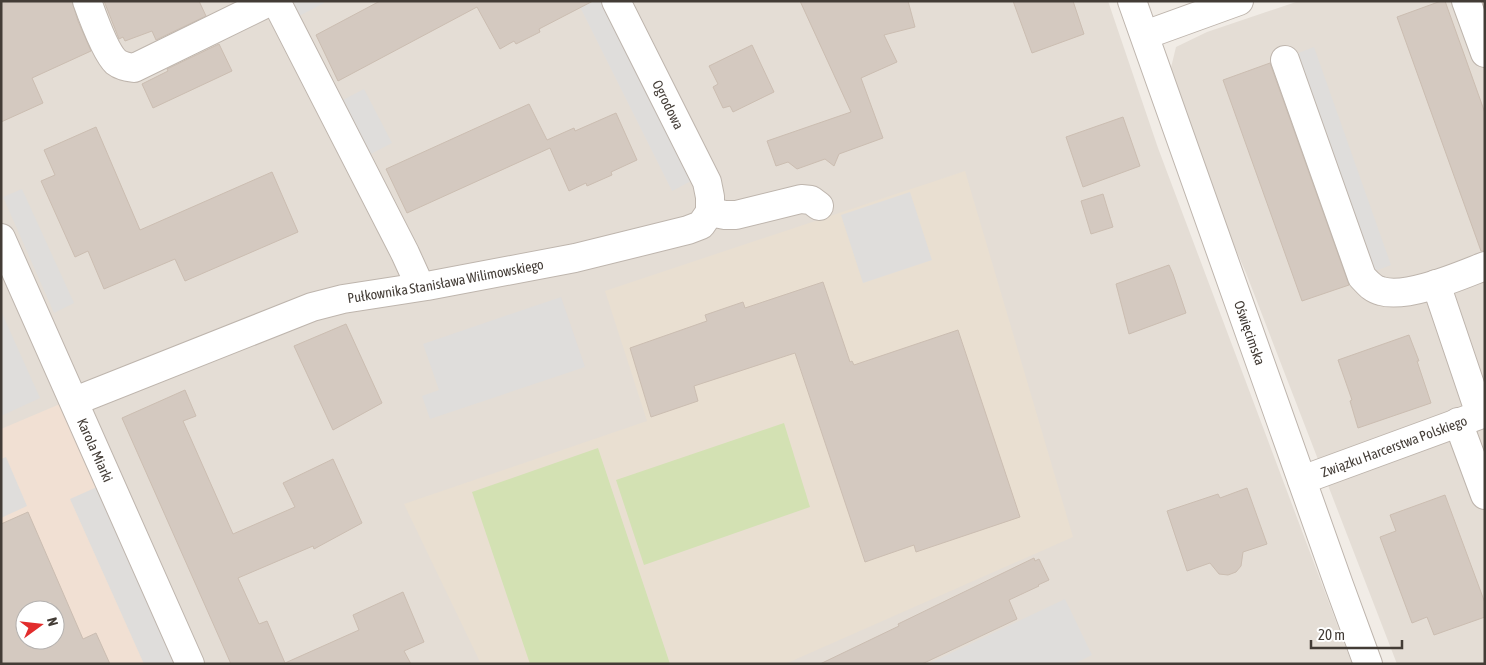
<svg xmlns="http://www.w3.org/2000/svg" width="1486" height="665" viewBox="0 0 1486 665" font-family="'Asap Condensed',sans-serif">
	<rect width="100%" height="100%" fill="#f1ece6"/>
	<g fill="#e4ddd5" fill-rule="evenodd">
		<path d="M1,1H1108L1158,148L1352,664H1ZM25,610H55V640H25Z"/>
		<path d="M1299,1H1485V664H1397L1246,273L1185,132L1168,80L1176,47L1207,32Z"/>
	</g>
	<path fill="#f1e0d3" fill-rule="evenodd" d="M60,404L175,664H1V429ZM25,610H55V640H25Z"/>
	<path fill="#e9dfd1" d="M965,171L1073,537L785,664H481L404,504L647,421L605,291Z"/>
	<g fill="#d3e1b3">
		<path d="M784,423L810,507L644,565L616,480Z"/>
		<path d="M598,448L670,664H530L472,492Z"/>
	</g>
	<g fill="#dfdddb">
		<path d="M292,1H324V3L299,16Z"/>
		<path d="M577,1H603L693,180L672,191Z"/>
		<path d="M1314,47L1391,265L1370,273L1293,55Z"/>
		<path d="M364,89L392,143L367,156L339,102Z"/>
		<path d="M22,189L74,303L54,313L3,197Z"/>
		<path d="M910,192L932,260L863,283L841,215Z"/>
		<path d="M561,297L585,367L430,419L422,396L439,390L423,344Z"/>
		<path d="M1,311L40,398L1,416Z"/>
		<path d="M6,457L27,506L1,518V459Z"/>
		<path d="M97,487L176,664H144L70,499Z"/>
		<path d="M1065,599L1092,655L1074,664H928Z"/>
	</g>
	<g fill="#d4c9c0" stroke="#cbbdb1" fill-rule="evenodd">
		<path d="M1,1H72L78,21L91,51L32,78L43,103L1,122Z"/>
		<path d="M104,1H199L206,16L156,40L152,31L125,41L123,37L119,39Z"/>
		<path d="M380,1H593L539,29L540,32L516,44L514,41L500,49L477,7L338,81L316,35Z"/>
		<path d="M800,1H908L915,27L884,35L897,62L861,78L883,138L839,154L834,166L825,159L797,169L788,162L776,166L767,141L851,112Z"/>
		<path d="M1013,1H1073L1084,34L1032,53Z"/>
		<path d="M1441,1H1445L1485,113V251H1481L1397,17Z"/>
		<path d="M219,44L232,71L153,108L142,84L168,71L167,69Z"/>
		<path d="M752,45L774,92L733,112L730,106L723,108L713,87L718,84L709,66Z"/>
		<path d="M1270,63L1349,285L1302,301L1223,80Z"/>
		<path d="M529,104L547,140L574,128L575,131L616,113L637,160L611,172L612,175L587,186L586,183L569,191L550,148L407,213L386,169Z"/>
		<path d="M1123,117L1140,166L1083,187L1066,137Z"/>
		<path d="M96,127L140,230L272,172L298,232L185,281L175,259L104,289L88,251L75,257L41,181L55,175L44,150Z"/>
		<path d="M1103,194L1113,227L1091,234L1081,201Z"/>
		<path d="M1169,265L1173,274L1186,313L1129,334L1116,284Z"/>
		<path d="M823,282L850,362L852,361L854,365L958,330L1020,517L916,552L914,545L865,562L795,353L694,386L698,401L651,417L630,348L707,321L705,315L743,302L745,308Z"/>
		<path d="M346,324L382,403L333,430L294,346Z"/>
		<path d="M1409,335L1419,361H1417L1431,403L1358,428L1350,401L1352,400L1338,360Z"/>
		<path d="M185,390L196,416L183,421L233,534L295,507L283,483L333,459L362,523L314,549L313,546L238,578L259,624L267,621L285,663L359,630L353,615L403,592L424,642L404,651L411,664H231L122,418Z"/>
		<path d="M1247,488L1267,544L1243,552L1241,566L1236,572L1228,575L1219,574L1210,563L1187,571L1167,511L1218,494L1220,498Z"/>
		<path d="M1445,495L1485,603V617L1434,635L1427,617L1412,623L1380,537L1396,531L1390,515Z"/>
		<path d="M28,512L83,639L96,633L110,664H1V524ZM25,610H55V640H25Z"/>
		<path d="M1034,558L1035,561L1039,559L1049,580L1038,585L1039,586L1009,600L1017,619L922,664H820L899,626L898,624Z"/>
	</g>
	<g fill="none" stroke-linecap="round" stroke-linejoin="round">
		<defs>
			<g id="street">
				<path d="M87,1C92,15 106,53 116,62C121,66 127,67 134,68L271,1"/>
				<path d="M276,1L405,253L420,286"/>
				<path id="s1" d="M616,1L707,182L710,197V212"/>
				<path id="s2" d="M1132,1L1339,585L1368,664"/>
				<path d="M1466,1L1485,53"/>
				<path d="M1145,35L1239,1"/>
				<path d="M1285,60L1362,277C1368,283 1372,289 1381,291C1407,299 1459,276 1485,266"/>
				<path d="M710,212L725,215H736L801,199L811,200L819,206"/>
				<path id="s3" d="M1,238L190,664"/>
				<path d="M1436,284L1480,414"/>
				<path id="s4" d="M75,401L312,307L343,299L427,286L575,258L688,230L701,225L710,212"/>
				<path d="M1458,422L1485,495"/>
				<path id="s5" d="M1302,480L1485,413"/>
			</g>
		</defs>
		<use href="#street" stroke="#beb5ad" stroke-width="30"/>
		<use href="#street" stroke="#fff" stroke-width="28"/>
	</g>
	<g text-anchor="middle" stroke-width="4" stroke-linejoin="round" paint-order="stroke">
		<g font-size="14" fill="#433c36" stroke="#fff">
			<text dy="5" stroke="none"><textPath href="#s1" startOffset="116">Ogrodowa</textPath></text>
			<text dy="5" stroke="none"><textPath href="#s4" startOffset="391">Pułkownika Stanisława Wilimowskiego</textPath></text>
			<text dy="5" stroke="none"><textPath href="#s2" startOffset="352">Oświęcimska</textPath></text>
			<text dy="5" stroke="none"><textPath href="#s5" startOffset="98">Związku Harcerstwa Polskiego</textPath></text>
			<text dy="5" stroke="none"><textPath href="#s3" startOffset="232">Karola Miarki</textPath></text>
		</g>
	</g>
	<rect width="1486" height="665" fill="none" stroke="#433c36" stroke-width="5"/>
	<g transform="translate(40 625) rotate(75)"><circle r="24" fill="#ffffff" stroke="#b4b1af"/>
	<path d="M0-4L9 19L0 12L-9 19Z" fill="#e22c2c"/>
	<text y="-8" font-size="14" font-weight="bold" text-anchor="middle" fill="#433c36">N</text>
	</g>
	<path d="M1311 640v8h91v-8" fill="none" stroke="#433c36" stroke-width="2.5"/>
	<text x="1318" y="640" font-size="15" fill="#433c36" stroke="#ffffff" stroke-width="4" paint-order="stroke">20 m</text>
</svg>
